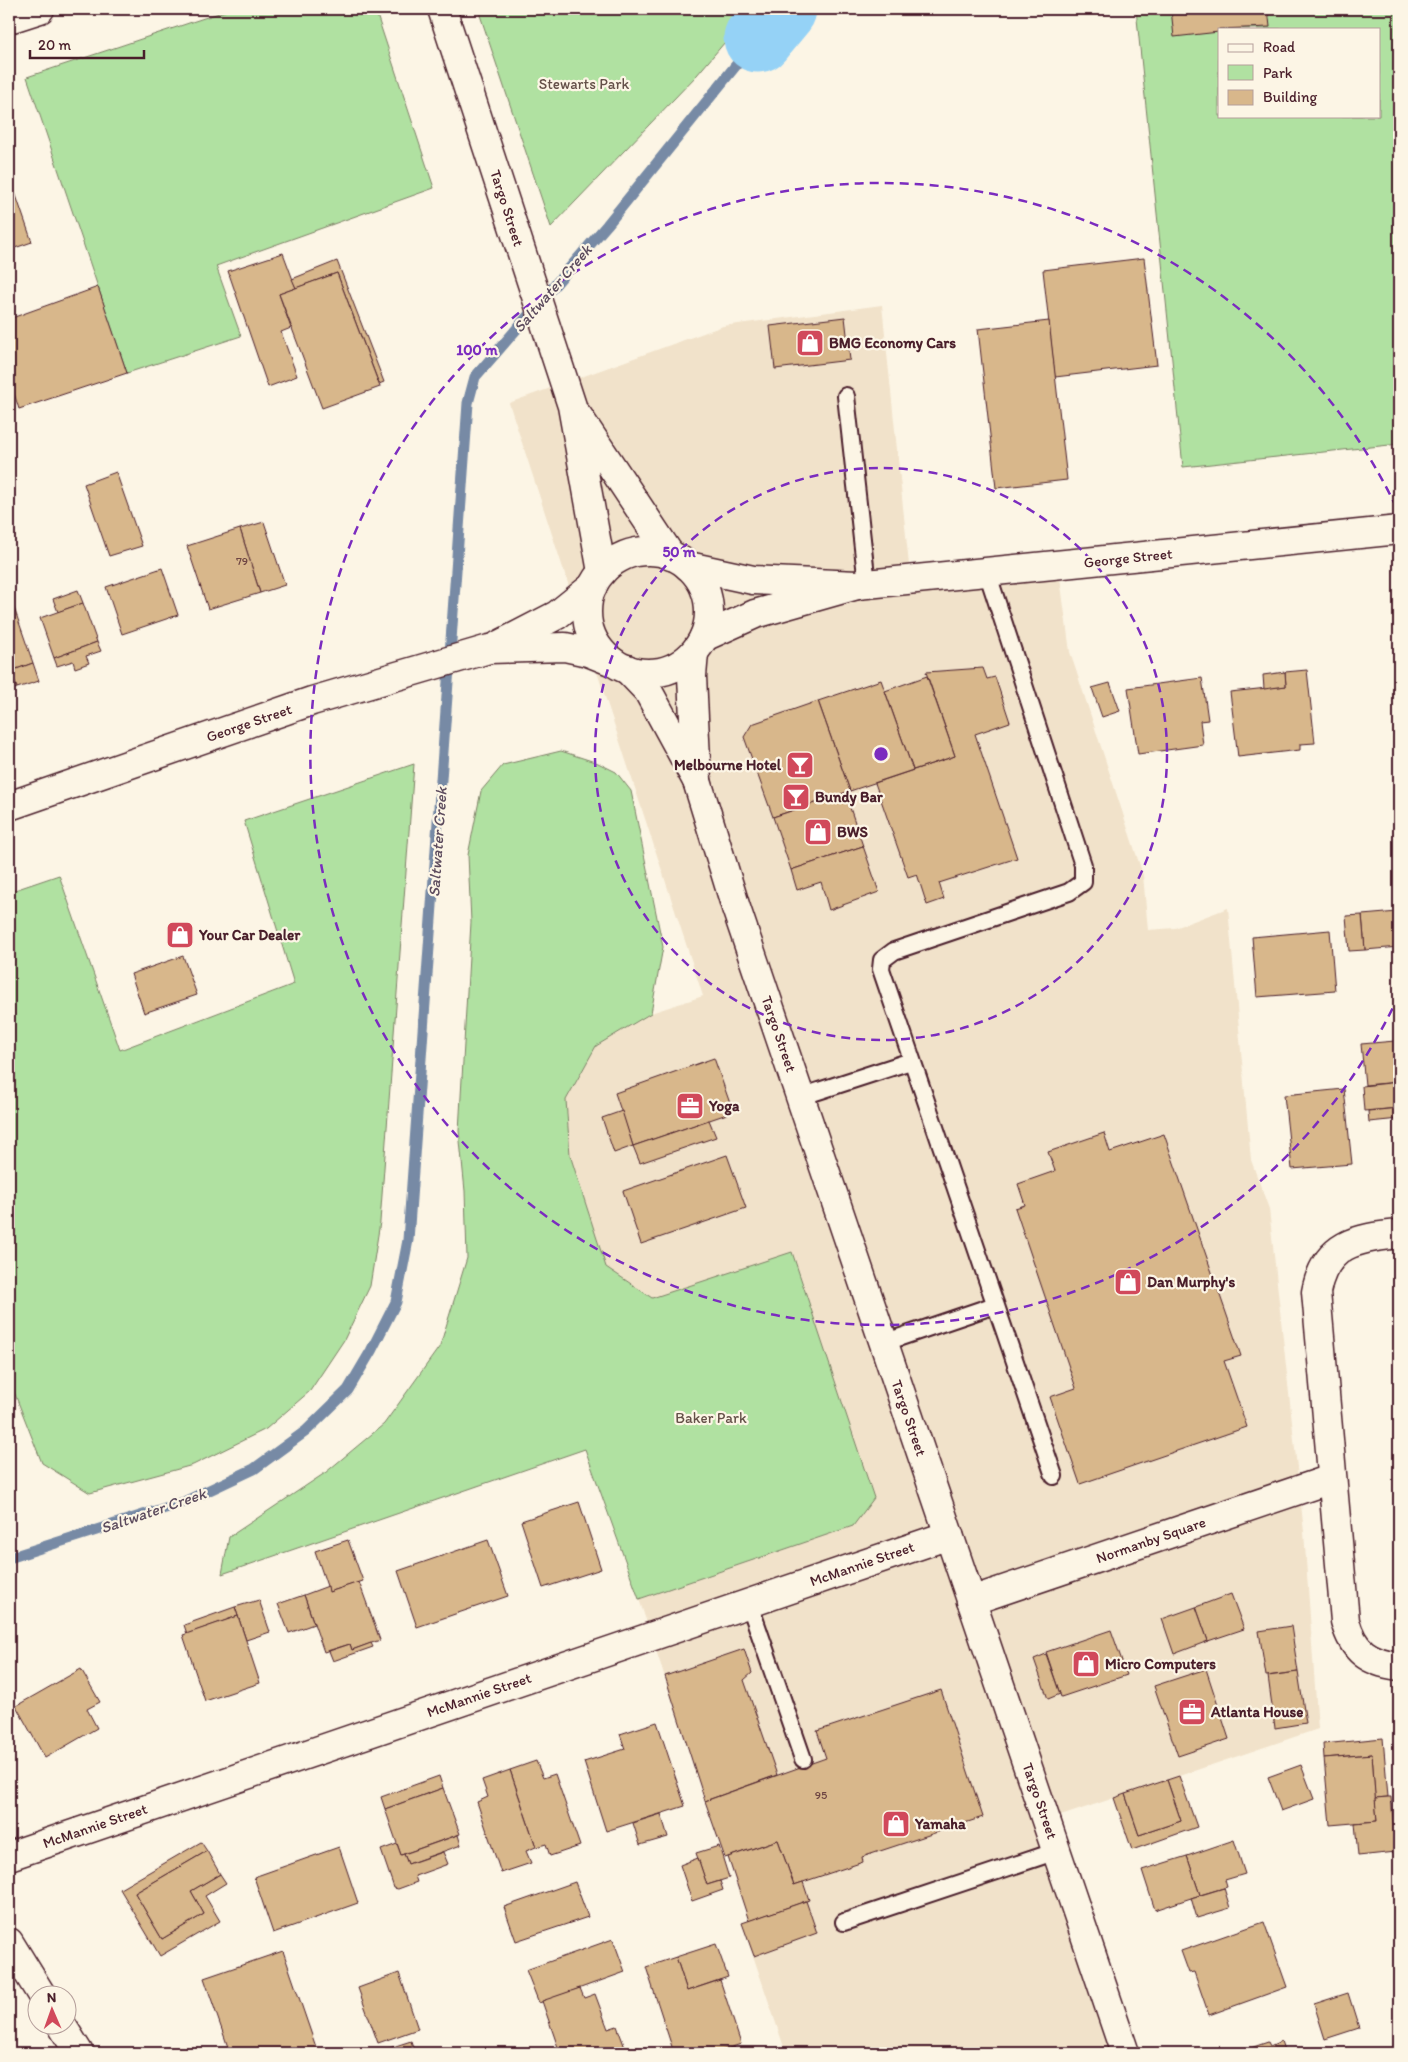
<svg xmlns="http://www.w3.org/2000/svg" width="1408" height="2062" viewBox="0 0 1408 2062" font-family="Itim,sans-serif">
	<rect width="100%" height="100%" fill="#fcf5e5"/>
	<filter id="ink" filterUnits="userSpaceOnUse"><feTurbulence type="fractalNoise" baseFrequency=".02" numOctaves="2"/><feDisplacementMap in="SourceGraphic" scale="10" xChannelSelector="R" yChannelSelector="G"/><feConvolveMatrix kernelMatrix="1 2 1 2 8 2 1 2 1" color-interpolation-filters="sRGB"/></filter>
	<g filter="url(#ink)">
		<path fill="#f1e2ca" d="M882,305L911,584L1059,570L1070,652L1143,875L1148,930L1175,928L1228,908L1251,1160L1269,1209L1304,1532L1318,1729L1049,1820L1129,2053H786L742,1923L749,1920L728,1858H725L639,1599L853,1526L652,1298L606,1267L570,1155L566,1100L596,1046L651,1013L703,996L509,403L723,326Z"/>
		<g fill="#b0e1a1" stroke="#7d8066" fill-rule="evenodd">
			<path d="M231,9H375L434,188L216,266L241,336L127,373L27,77Z"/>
			<path d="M478,9H753L697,75L551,227Z"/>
			<path d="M1136,9H1399V444L1183,467ZM1219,29H1379V116H1219Z"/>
			<path d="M561,751L598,763L616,772L631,791L663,947L651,1013L596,1046L566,1100L570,1155L606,1267L652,1298L792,1252L874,1498L853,1526L639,1599L585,1449L222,1574L229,1537L325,1473L384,1424L440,1346L467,1258L465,1191L459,1131L471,922L468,855L481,791L503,765Z"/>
			<path d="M414,764L380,1222L370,1286L344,1340L310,1391L266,1429L193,1465L90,1493L42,1463L9,1379V892L59,875L120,1050L294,984L244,821Z"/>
		</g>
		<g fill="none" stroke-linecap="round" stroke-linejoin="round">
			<path stroke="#778aa5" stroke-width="11" d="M9,1558L184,1502L254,1469L306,1431L348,1390L371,1351L396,1302L408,1240L468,403L475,377L607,225L758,38"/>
			<path stroke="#95d2f6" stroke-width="69" d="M758,38L782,9"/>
		</g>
		<g fill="#d8b78b" stroke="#4a1f2b">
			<path d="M1171,9H1268L1270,27L1219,29V32L1174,37Z"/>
			<path d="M9,175L32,242L9,250Z"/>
			<path d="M283,253L296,288L279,294L291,328L281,332L297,376L268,387L228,271Z"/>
			<path d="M1144,258L1157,365L1055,377L1043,270Z"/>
			<path d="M337,261L384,382L379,384L337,273L296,288L292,279Z"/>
			<path d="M337,273L380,387L322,408L279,294Z"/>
			<path d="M98,287L127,373L19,409L9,378V319Z"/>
			<path d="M845,317L850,360L775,369L770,326Z"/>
			<path d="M1049,321L1067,480L996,488L978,329Z"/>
			<path d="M116,472L142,546L109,556L84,484Z"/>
			<path d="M264,522L285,585L260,593L240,529Z"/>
			<path d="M240,529L260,593L208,609L187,546Z"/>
			<path d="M162,568L178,615L122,634L106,587Z"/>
			<path d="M78,590L83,603L58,612L53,599Z"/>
			<path d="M12,602L33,663L11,671L17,688L9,691V603Z"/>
			<path d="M83,603L97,642L54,658L40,618Z"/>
			<path d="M97,642L101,651L86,656L89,663L75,668L73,661L57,666L54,658Z"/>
			<path d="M33,663L39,681L17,688L11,671Z"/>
			<path d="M983,668L987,679L995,677L1010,722L975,734L1017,858L939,883L944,899L927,905L917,874L908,877L875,783L955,756L926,672Z"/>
			<path d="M1307,670L1315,743L1300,744V750L1238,757L1230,692L1286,686L1285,672Z"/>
			<path d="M1285,672L1286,686L1264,689L1263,675Z"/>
			<path d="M927,676L955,756L913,770L885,691Z"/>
			<path d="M1202,678L1208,720L1200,721L1203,745L1138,754L1128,688Z"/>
			<path d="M881,680L913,770L850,791L818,701Z"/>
			<path d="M1110,683L1120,711L1102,717L1092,688Z"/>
			<path d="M818,701L850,791L773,817L744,737L752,724Z"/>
			<path d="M845,793L863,846L791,870L773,817Z"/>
			<path d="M863,846L879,892L829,910L821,882L797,890L791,870Z"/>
			<path d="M1398,912L1399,947L1365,950L1362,915Z"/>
			<path d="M1362,915L1365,950L1349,951L1346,916Z"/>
			<path d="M1330,930L1335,991L1257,997L1252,937Z"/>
			<path d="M183,956L197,995L144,1013L131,974Z"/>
			<path d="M1395,1041L1399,1082L1365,1085L1361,1044Z"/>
			<path d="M714,1058L733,1112L633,1146L615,1093Z"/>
			<path d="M1399,1082V1108L1364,1111L1362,1086Z"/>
			<path d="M1344,1089L1352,1164L1292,1169L1284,1095Z"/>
			<path d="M1399,1108V1119L1369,1122L1368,1111Z"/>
			<path d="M622,1111L633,1146L614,1153L602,1118Z"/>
			<path d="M709,1120L716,1137L640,1163L633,1146Z"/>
			<path d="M1104,1133L1110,1152L1164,1134L1241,1356L1224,1361L1247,1427L1080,1484L1050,1397L1076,1388L1015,1208L1025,1205L1018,1184L1055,1171L1048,1152Z"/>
			<path d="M727,1155L746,1208L641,1244L623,1191Z"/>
			<path d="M579,1502L601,1569L543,1588L521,1521Z"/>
			<path d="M348,1540L363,1581L329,1592L315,1551Z"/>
			<path d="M488,1540L508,1596L417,1627L398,1571Z"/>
			<path d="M359,1582L380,1640L352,1650L350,1644L324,1652L304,1595L328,1586L329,1592Z"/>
			<path d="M1231,1594L1244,1629L1208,1641L1196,1607Z"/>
			<path d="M304,1595L314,1624L289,1633L278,1604Z"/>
			<path d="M259,1600L270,1632L246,1640L235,1607Z"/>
			<path d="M235,1607L238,1616L187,1634L184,1625Z"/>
			<path d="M1196,1607L1208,1641L1174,1654L1162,1619Z"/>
			<path d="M238,1616L260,1683L205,1701L183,1635Z"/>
			<path d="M1291,1626L1298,1672L1266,1676L1259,1631Z"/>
			<path d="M1111,1630L1127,1675L1061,1697L1046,1652Z"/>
			<path d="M371,1643L373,1647L333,1661L329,1651L350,1644L352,1650Z"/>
			<path d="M744,1649L752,1673L744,1680L777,1775L705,1801L665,1676Z"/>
			<path d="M1046,1654L1060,1694L1048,1699L1034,1659Z"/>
			<path d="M81,1669L100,1702L87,1709L97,1728L45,1758L16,1706Z"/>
			<path d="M1206,1669L1229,1739L1178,1756L1154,1686Z"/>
			<path d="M1298,1672L1306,1723L1275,1728L1268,1676Z"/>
			<path d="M941,1690L983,1817L862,1857L863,1862L794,1885L778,1840L725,1858L705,1801L826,1758L817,1731Z"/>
			<path d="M657,1722L685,1806L606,1831L584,1762L625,1749L620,1734Z"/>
			<path d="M1383,1738L1388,1797L1375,1798L1372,1754L1324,1758L1323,1744Z"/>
			<path d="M1372,1754L1377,1821L1330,1825L1324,1758Z"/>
			<path d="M536,1761L543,1778L555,1774L580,1846L550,1856L546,1844L536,1847L510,1770Z"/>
			<path d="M1301,1765L1314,1799L1281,1811L1268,1777Z"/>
			<path d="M510,1770L536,1847L526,1851L531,1863L501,1873L477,1802L488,1797L482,1780Z"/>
			<path d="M439,1776L443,1788L385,1809L381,1797Z"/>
			<path d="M1179,1776L1197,1827L1132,1850L1114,1798L1125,1794L1139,1835L1181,1821L1167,1780Z"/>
			<path d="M1167,1780L1181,1821L1139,1835L1125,1794Z"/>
			<path d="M443,1788L460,1834L401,1855L385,1809Z"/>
			<path d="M1388,1797H1391L1396,1852L1358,1856L1355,1823L1377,1821L1375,1798Z"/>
			<path d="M661,1814L668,1837L640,1845L633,1823Z"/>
			<path d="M458,1835L461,1845L408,1864L404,1854Z"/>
			<path d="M778,1840L794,1885L803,1882L809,1900L749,1921L728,1857Z"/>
			<path d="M1234,1840L1245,1874L1225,1880L1227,1887L1200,1895L1187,1856Z"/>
			<path d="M201,1842L207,1851L135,1893L162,1939L204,1914L191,1891L220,1874L226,1883L205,1896L220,1921L160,1956L120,1889Z"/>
			<path d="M397,1844L401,1855L404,1854L408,1864L443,1852L448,1864L415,1876L417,1882L398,1889L394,1888L381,1850Z"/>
			<path d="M719,1846L729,1878L707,1885L696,1853Z"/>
			<path d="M339,1847L358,1903L273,1933L254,1877Z"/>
			<path d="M207,1851L220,1874L191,1891L204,1914L162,1939L135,1893Z"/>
			<path d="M1187,1856L1200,1895L1155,1910L1142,1870Z"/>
			<path d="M698,1858L707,1885L720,1881L723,1890L692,1901L680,1865Z"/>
			<path d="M575,1882L588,1917L516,1941L504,1907Z"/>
			<path d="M1224,1888L1230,1908L1197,1918L1191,1898Z"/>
			<path d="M806,1901L817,1933L754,1956L742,1923Z"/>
			<path d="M1264,1922L1287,1987L1209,2015L1194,1972L1189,1973L1181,1951Z"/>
			<path d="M613,1939L625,1972L539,2003L526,1970Z"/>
			<path d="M716,1944L728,1977L687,1991L676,1957Z"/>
			<path d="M283,1951L317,2050L308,2053H230L204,1978Z"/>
			<path d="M676,1957L687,1991L720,1980L741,2044L715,2053H674L646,1967Z"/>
			<path d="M399,1973L418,2029L378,2043L358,1988Z"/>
			<path d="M580,1988L584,1998L595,1994L608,2029L617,2026L627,2053H560L542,2001Z"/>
			<path d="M1348,1993L1359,2028L1325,2039L1314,2004Z"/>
			<path d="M411,2041L415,2053H374Z"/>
			<path d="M1281,2041L1285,2053H1236L1268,2042L1270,2046Z"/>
			<path d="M734,2047L736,2053H715Z"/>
		</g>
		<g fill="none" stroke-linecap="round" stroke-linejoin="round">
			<defs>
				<g id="lane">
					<path d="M846,396L867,584"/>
					<path d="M987,572L1083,865V882L1069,892L894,951L882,960L881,969L1054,1476"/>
					<path d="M800,1097L911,1061"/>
					<path d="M883,1343L995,1305"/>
					<path d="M749,1603L803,1759"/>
					<path d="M844,1922L1057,1851"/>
				</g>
				<g id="street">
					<path d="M9,19L40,9"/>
					<path d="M688,566L753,580L857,585L755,614L704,637"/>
					<path d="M857,585L1399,530"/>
					<path d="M499,645L557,615L593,586"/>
					<path d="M627,669L648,691L697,781L692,676L694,653"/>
					<path d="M697,781L736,908L1125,2053"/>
					<path d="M9,806L312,701L489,649L565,647L588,652L613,662"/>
					<path d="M1399,1234C1356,1238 1325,1244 1316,1292L1345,1621C1353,1651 1368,1662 1399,1666"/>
					<path d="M971,1601L1331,1479"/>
					<path d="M9,1856L949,1535"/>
				</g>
				<g id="secondary">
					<path d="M442,9L572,406L602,572"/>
					<path d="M578,416L671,556"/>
					<circle cx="648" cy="612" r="61"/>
					<path d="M9,1942L41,1994"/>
					<path d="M61,2024L79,2053"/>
				</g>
			</defs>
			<use href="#lane" stroke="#4a1f2b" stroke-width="20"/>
			<use href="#street" stroke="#4a1f2b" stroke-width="31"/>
			<use href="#secondary" stroke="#4a1f2b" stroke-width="31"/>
			<use href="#lane" stroke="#fcf5e5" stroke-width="16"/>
			<use href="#street" stroke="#fcf5e5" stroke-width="28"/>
			<use href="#secondary" stroke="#fcf5e5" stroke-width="28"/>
		</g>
	</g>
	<g fill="none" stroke="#7b2cbf" stroke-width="2.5" stroke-dasharray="9 6">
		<circle cx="881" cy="754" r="286"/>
		<path d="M1399 995A571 571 0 1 1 1399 513"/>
	</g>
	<defs>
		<symbol id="shop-square" viewBox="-11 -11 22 22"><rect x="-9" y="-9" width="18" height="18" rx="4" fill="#d1495b" stroke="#fcf5e5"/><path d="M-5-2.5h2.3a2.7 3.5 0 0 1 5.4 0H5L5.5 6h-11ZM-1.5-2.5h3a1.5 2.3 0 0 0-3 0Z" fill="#fff"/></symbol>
		<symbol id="bar-square" viewBox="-11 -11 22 22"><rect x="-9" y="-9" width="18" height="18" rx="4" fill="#d1495b" stroke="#fcf5e5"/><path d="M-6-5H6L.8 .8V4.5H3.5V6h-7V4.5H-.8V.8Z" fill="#fff"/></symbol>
		<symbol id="office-square" viewBox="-11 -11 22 22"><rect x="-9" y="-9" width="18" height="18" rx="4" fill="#d1495b" stroke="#fcf5e5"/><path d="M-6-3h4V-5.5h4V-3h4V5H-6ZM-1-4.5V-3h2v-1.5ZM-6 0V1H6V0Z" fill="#fff"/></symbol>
	</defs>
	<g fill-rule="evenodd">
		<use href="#shop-square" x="794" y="327" width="32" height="32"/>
		<use href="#bar-square" x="784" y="749" width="32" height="32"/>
		<use href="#bar-square" x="780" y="781" width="32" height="32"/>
		<use href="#shop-square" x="802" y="816" width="32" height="32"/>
		<use href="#shop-square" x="164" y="919" width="32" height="32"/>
		<use href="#office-square" x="674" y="1090" width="32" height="32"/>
		<use href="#shop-square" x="1112" y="1266" width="32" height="32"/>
		<use href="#shop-square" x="1070" y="1648" width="32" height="32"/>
		<use href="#office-square" x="1176" y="1696" width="32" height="32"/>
		<use href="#shop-square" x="880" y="1808" width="32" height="32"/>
	</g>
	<g text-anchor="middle" stroke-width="4.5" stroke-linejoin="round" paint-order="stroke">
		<g font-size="12" fill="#6e4543">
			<text x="242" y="565">79</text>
			<text x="821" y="1799">95</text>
		</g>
		<g font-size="15" fill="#645048" stroke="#fcf5e5">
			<text x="584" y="89">Stewarts Park</text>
			<text x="711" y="1423">Baker Park</text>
		</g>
		<g font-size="15" fill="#4a1f2b" stroke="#fcf5e5">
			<text transform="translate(507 208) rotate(72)" y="5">Targo Street</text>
			<text transform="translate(1128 558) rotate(-6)" y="5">George Street</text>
			<text transform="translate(249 723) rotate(-19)" y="5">George Street</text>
			<text transform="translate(779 1034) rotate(71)" y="5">Targo Street</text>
			<text transform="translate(909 1418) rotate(71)" y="5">Targo Street</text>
			<text transform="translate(1151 1540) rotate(-19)" y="5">Normanby Square</text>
			<text transform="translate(862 1564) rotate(-19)" y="5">McMannie Street</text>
			<text transform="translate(479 1695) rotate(-19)" y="5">McMannie Street</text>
			<text transform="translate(1040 1801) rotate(71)" y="5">Targo Street</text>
			<text transform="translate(95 1826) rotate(-19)" y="5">McMannie Street</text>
		</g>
		<g font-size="15" font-weight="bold" fill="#4a1f2b" stroke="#fcf5e5" text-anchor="start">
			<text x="829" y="348">BMG Economy Cars</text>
			<text x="781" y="770" text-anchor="end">Melbourne Hotel</text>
			<text x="815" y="802">Bundy Bar</text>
			<text x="837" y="837">BWS</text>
			<text x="199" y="940">Your Car Dealer</text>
			<text x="709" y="1111">Yoga</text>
			<text x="1147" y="1287">Dan Murphy's</text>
			<text x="1105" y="1669">Micro Computers</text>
			<text x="1211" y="1717">Atlanta House</text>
			<text x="915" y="1829">Yamaha</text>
		</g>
		<g font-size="16" font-style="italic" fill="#5d4c5e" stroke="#fcf5e5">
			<text transform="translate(552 288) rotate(-49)" y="6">Saltwater Creek</text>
			<text transform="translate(437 842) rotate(-86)" y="6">Saltwater Creek</text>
			<text transform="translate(153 1510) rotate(-19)" y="6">Saltwater Creek</text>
		</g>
	</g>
	<circle cx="881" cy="754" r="8" fill="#7b2cbf" stroke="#fcf5e5" stroke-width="2.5"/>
	<g font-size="15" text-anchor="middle" font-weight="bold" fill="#7b2cbf" stroke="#fcf5e5" stroke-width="4.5" stroke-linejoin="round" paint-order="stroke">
		<text x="477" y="355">100 m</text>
		<text x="679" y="557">50 m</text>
	</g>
	<rect width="1408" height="2062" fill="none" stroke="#fcf5e5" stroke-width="30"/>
	<rect x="15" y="15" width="1378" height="2032" fill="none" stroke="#4a1f2b" stroke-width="2" filter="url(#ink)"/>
	<rect x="1218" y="28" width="162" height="90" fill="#fcf5e5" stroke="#b59f9b"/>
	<rect x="1228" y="44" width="25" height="8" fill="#fcf5e5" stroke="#b59f9b"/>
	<text x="1263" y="52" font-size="15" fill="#4a1f2b">Road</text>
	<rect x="1228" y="65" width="25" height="15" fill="#b0e1a1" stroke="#b59f9b"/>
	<text x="1263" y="78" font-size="15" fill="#4a1f2b">Park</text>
	<rect x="1228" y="90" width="25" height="15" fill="#d8b78b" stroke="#b59f9b"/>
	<text x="1263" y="102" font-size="15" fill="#4a1f2b">Building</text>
	<g transform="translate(52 2010) rotate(358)"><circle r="24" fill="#fcf5e5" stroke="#b59f9b"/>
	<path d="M0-4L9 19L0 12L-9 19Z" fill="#d1495b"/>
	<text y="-8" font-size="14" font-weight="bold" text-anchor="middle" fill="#4a1f2b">N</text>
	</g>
	<path d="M30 50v8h114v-8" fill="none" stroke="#4a1f2b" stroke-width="2.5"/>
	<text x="38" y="50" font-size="15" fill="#4a1f2b" stroke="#fcf5e5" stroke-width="4" paint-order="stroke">20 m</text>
</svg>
